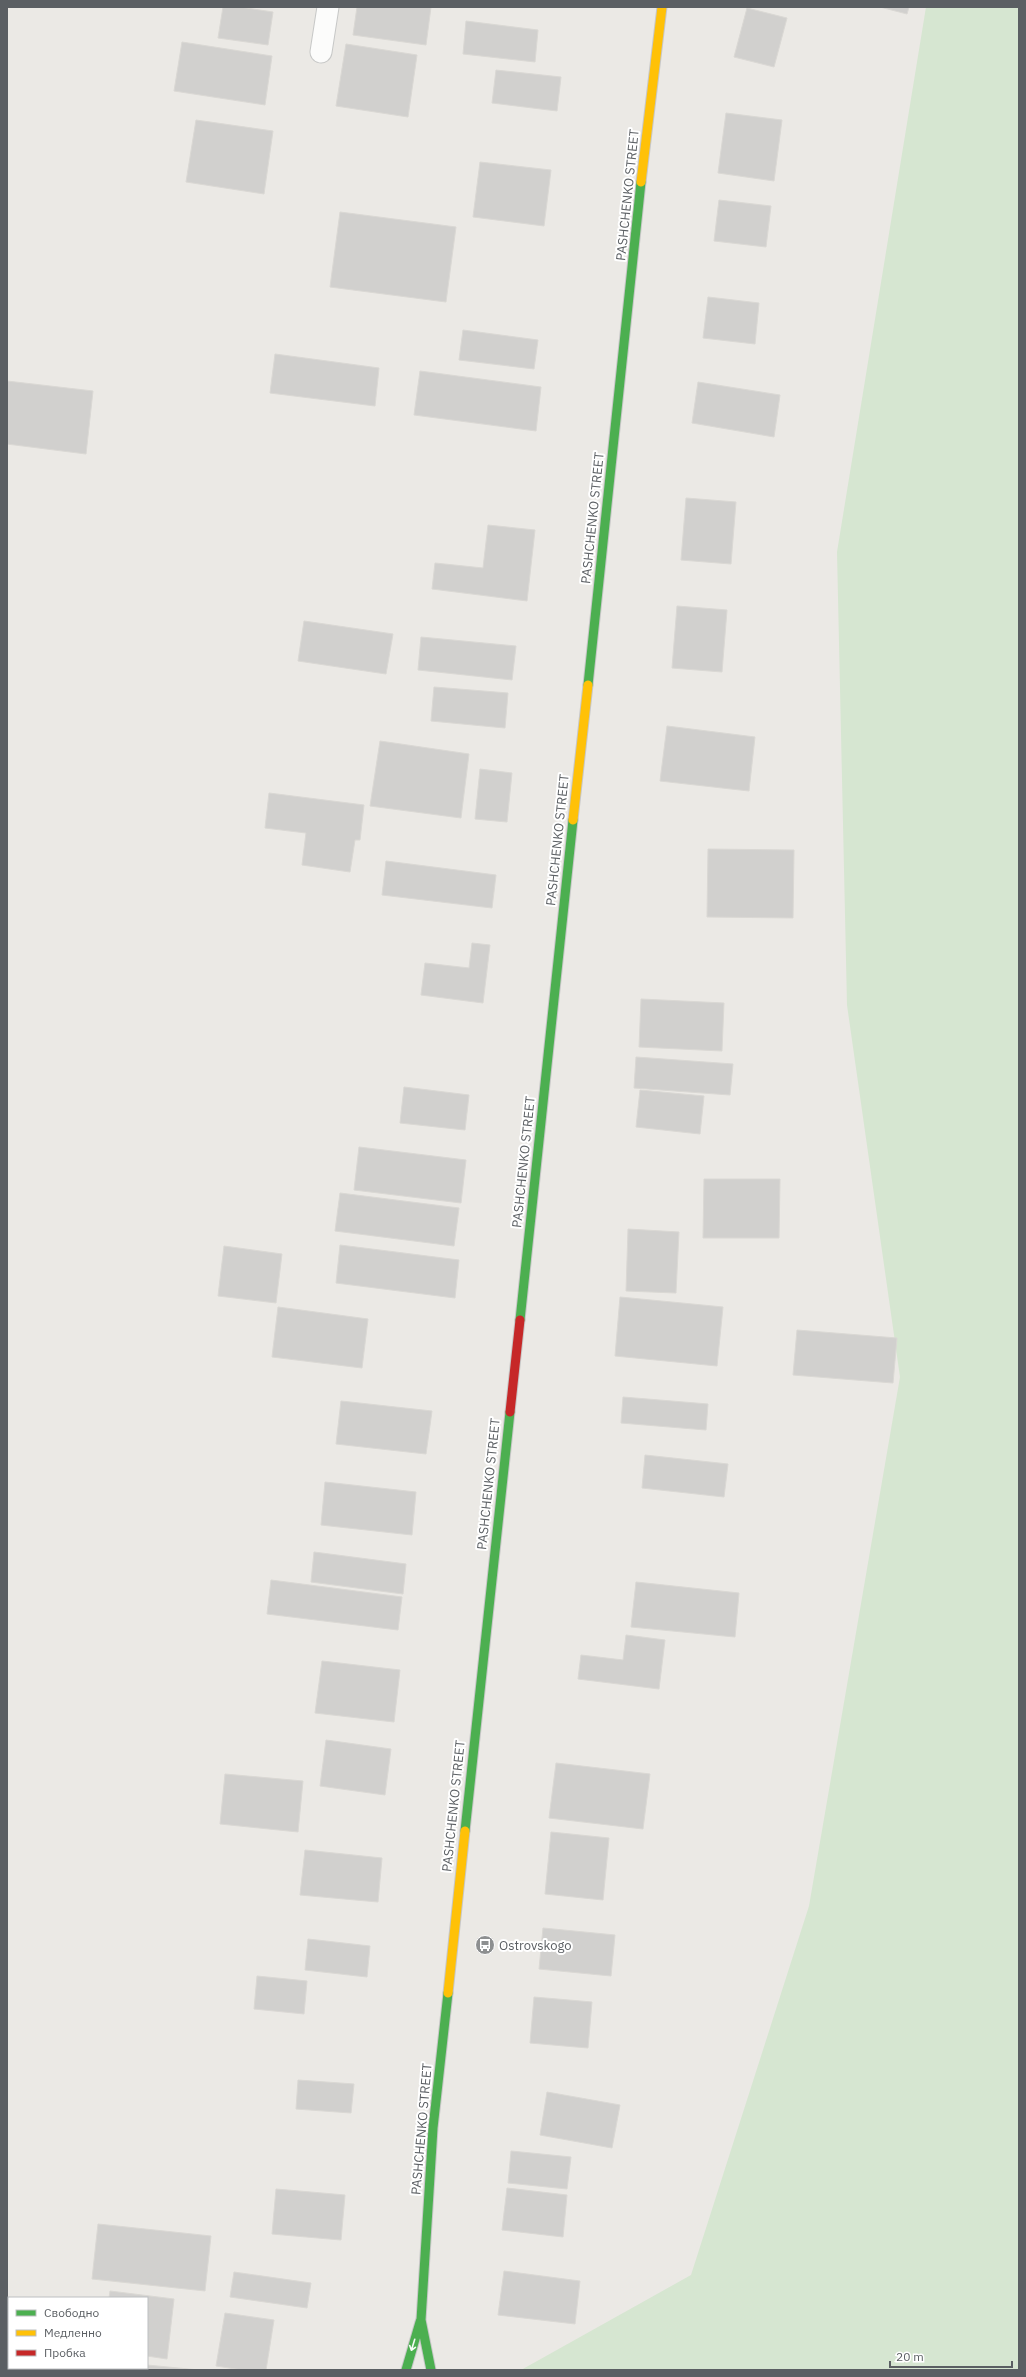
<svg xmlns="http://www.w3.org/2000/svg" width="1026" height="2377" viewBox="0 0 1026 2377" font-family="'IBM Plex Sans',sans-serif">
	<rect width="100%" height="100%" fill="#ebe9e5"/>
	<path fill="#d6e6d1" d="M926,7H1019V2370H521L691,2275L809,1906L900,1377L847,1005L837,552Z"/>
	<g fill="#d1d0ce" stroke="#dad8d4">
		<path d="M223,7H240L273,12L268,45L218,38Z"/>
		<path d="M357,7H431L426,45L353,35Z"/>
		<path d="M880,7H909L907,14Z"/>
		<path d="M747,8L787,18L774,67L734,57Z"/>
		<path d="M466,21L538,30L535,62L463,54Z"/>
		<path d="M182,42L272,56L265,105L174,91Z"/>
		<path d="M346,44L417,55L408,117L336,106Z"/>
		<path d="M496,70L561,77L557,111L492,103Z"/>
		<path d="M726,113L782,120L774,181L718,173Z"/>
		<path d="M196,120L273,131L264,194L186,182Z"/>
		<path d="M480,162L551,170L544,226L473,217Z"/>
		<path d="M719,200L771,206L766,247L714,241Z"/>
		<path d="M340,212L456,227L446,302L330,287Z"/>
		<path d="M708,297L759,303L755,344L703,338Z"/>
		<path d="M463,330L538,340L534,369L459,360Z"/>
		<path d="M275,354L379,368L375,406L270,393Z"/>
		<path d="M420,371L541,387L536,431L414,415Z"/>
		<path d="M7,381L93,391L86,454L7,444Z"/>
		<path d="M698,382L780,395L774,437L692,423Z"/>
		<path d="M686,498L736,502L731,564L681,560Z"/>
		<path d="M488,525L535,530L527,601L432,589L435,563L483,568Z"/>
		<path d="M677,606L727,610L722,672L672,668Z"/>
		<path d="M304,621L393,634L386,674L298,661Z"/>
		<path d="M421,637L516,646L512,680L418,670Z"/>
		<path d="M434,687L508,693L505,728L431,721Z"/>
		<path d="M667,726L755,737L749,791L660,781Z"/>
		<path d="M380,741L469,754L461,818L370,806Z"/>
		<path d="M480,769L512,773L507,822L475,819Z"/>
		<path d="M269,793L364,805L360,840H355L350,872L302,865L306,833L265,828Z"/>
		<path d="M708,849L794,850L793,918L707,917Z"/>
		<path d="M386,861L496,875L492,908L382,895Z"/>
		<path d="M472,943L490,945L483,1003L421,995L425,963L469,968Z"/>
		<path d="M641,999L724,1003L722,1051L639,1047Z"/>
		<path d="M636,1057L733,1064L730,1095L634,1088Z"/>
		<path d="M404,1087L469,1095L465,1130L400,1123Z"/>
		<path d="M640,1090L704,1096L700,1134L636,1127Z"/>
		<path d="M359,1147L466,1160L461,1203L354,1190Z"/>
		<path d="M704,1179H780L779,1238H703Z"/>
		<path d="M340,1193L459,1208L454,1246L335,1231Z"/>
		<path d="M628,1229L679,1232L676,1293L626,1291Z"/>
		<path d="M340,1245L459,1260L455,1298L336,1283Z"/>
		<path d="M224,1246L282,1254L276,1303L218,1296Z"/>
		<path d="M620,1297L723,1307L717,1366L615,1356Z"/>
		<path d="M278,1307L368,1319L362,1368L272,1357Z"/>
		<path d="M797,1330L897,1338L893,1383L793,1375Z"/>
		<path d="M623,1397L708,1404L706,1430L621,1423Z"/>
		<path d="M341,1401L432,1411L426,1454L336,1444Z"/>
		<path d="M645,1455L728,1464L724,1497L642,1488Z"/>
		<path d="M325,1482L416,1492L412,1535L321,1525Z"/>
		<path d="M314,1552L406,1564L403,1594L311,1582Z"/>
		<path d="M271,1580L402,1597L398,1630L267,1614Z"/>
		<path d="M636,1582L739,1593L735,1637L631,1627Z"/>
		<path d="M626,1635L665,1640L659,1689L578,1679L581,1655L623,1660Z"/>
		<path d="M322,1661L400,1670L394,1722L315,1713Z"/>
		<path d="M326,1740L391,1749L385,1795L320,1786Z"/>
		<path d="M556,1763L650,1774L643,1829L549,1818Z"/>
		<path d="M225,1774L303,1781L298,1832L220,1824Z"/>
		<path d="M551,1832L609,1838L603,1900L545,1894Z"/>
		<path d="M305,1850L382,1858L378,1902L300,1895Z"/>
		<path d="M543,1928L615,1935L611,1976L539,1969Z"/>
		<path d="M308,1939L370,1946L367,1977L305,1970Z"/>
		<path d="M257,1976L307,1981L304,2014L254,2009Z"/>
		<path d="M534,1997L592,2002L588,2048L530,2043Z"/>
		<path d="M298,2080L354,2084L351,2113L296,2109Z"/>
		<path d="M547,2092L620,2105L612,2148L540,2135Z"/>
		<path d="M511,2151L571,2157L567,2189L508,2183Z"/>
		<path d="M507,2188L567,2195L563,2237L502,2230Z"/>
		<path d="M276,2189L345,2195L341,2240L272,2234Z"/>
		<path d="M98,2224L211,2236L205,2291L92,2279Z"/>
		<path d="M504,2271L580,2281L575,2324L498,2315Z"/>
		<path d="M234,2272L311,2283L307,2308L230,2297Z"/>
		<path d="M110,2291L174,2299L167,2359L147,2356V2298H109Z"/>
		<path d="M225,2313L274,2320L266,2370H242L216,2366Z"/>
		<path d="M147,2365L199,2370H145Z"/>
		<rect x="39" y="2368" width="90" height="2"/>
	</g>
	<g fill="none" stroke-linecap="round" stroke-linejoin="round">
		<defs>
			<path id="lane" d="M321,52L328,7"/>
			<g id="fast">
				<path d="M588,685L641,182"/>
				<path d="M520,1320L573,820"/>
				<path d="M465,1831L510,1412"/>
				<path d="M406,2370L420,2322"/>
				<path d="M431,2370L421,2320L433,2128L448,1993"/>
			</g>
			<g id="slow">
				<path d="M641,182L662,7"/>
				<path d="M573,820L588,685"/>
				<path d="M448,1993L465,1831"/>
			</g>
			<path id="jam" d="M510,1412L520,1320"/>
		</defs>
		<use href="#lane" stroke="#c7c8c7" stroke-width="23"/>
		<use href="#fast" stroke="#c7c7c7" stroke-width="11"/>
		<use href="#slow" stroke="#c7c7c7" stroke-width="11"/>
		<use href="#jam" stroke="#c7c7c7" stroke-width="11"/>
		<use href="#lane" stroke="#fcfcfb" stroke-width="21"/>
		<use href="#fast" stroke="#4caf50" stroke-width="9"/>
		<use href="#slow" stroke="#ffc107" stroke-width="9"/>
		<use href="#jam" stroke="#c62828" stroke-width="9"/>
	</g>
	<defs><path id="oneway-shaft" d="M-6 0H5M1.5-3L5.5 0L1.5 3" fill="none" stroke-width="1.6" stroke-linecap="round" stroke-linejoin="round"/></defs>
	<use stroke="#f6fbf6" href="#oneway-shaft" transform="translate(413 2345) rotate(107)"/>
	<defs>
		<symbol id="bus-disc" viewBox="-11 -11 22 22"><circle r="9.5" fill="#8d8f90" stroke="#fff"/><path d="M-5-6H5V4H4V6H2V4H-2V6H-4V4H-5ZM-3.5-4V0h7V-4ZM-3.5 1.2v1.5H-2V1.2ZM2 1.2v1.5H3.5V1.2Z" fill="#fff"/></symbol>
	</defs>
	<g fill-rule="evenodd">
		<use href="#bus-disc" x="474" y="1934" width="22" height="22"/>
	</g>
	<g text-anchor="middle" stroke-width="4" stroke-linejoin="round" paint-order="stroke">
		<g font-size="13" fill="#5b5f63" stroke="#fff">
			<text transform="translate(627 195) rotate(-84)" y="5">PASHCHENKO STREET</text>
			<text transform="translate(592 518) rotate(-84)" y="5">PASHCHENKO STREET</text>
			<text transform="translate(557 840) rotate(-84)" y="5">PASHCHENKO STREET</text>
			<text transform="translate(523 1162) rotate(-84)" y="5">PASHCHENKO STREET</text>
			<text transform="translate(488 1484) rotate(-84)" y="5">PASHCHENKO STREET</text>
			<text transform="translate(453 1806) rotate(-84)" y="5">PASHCHENKO STREET</text>
			<text transform="translate(421 2129) rotate(-85)" y="5">PASHCHENKO STREET</text>
		</g>
		<g font-size="13" fill="#5b5f63" stroke="#fff" text-anchor="start">
			<text x="499" y="1950">Ostrovskogo</text>
		</g>
	</g>
	<rect width="1026" height="2377" fill="none" stroke="#5b5f63" stroke-width="16"/>
	<rect x="8" y="2297" width="140" height="72" fill="#ffffff" stroke="#bdbfc1"/>
	<rect x="16" y="2310" width="20" height="6" fill="#4caf50" stroke="#bdbfc1"/>
	<text x="44" y="2317" font-size="12" fill="#5b5f63">Свободно</text>
	<rect x="16" y="2330" width="20" height="6" fill="#ffc107" stroke="#bdbfc1"/>
	<text x="44" y="2337" font-size="12" fill="#5b5f63">Медленно</text>
	<rect x="16" y="2350" width="20" height="6" fill="#c62828" stroke="#bdbfc1"/>
	<text x="44" y="2357" font-size="12" fill="#5b5f63">Пробка</text>
	<path d="M890 2361v6h122v-6" fill="none" stroke="#5b5f63" stroke-width="2"/>
	<text x="896" y="2361" font-size="12" fill="#5b5f63" stroke="#ffffff" stroke-width="3" paint-order="stroke">20 m</text>
</svg>
